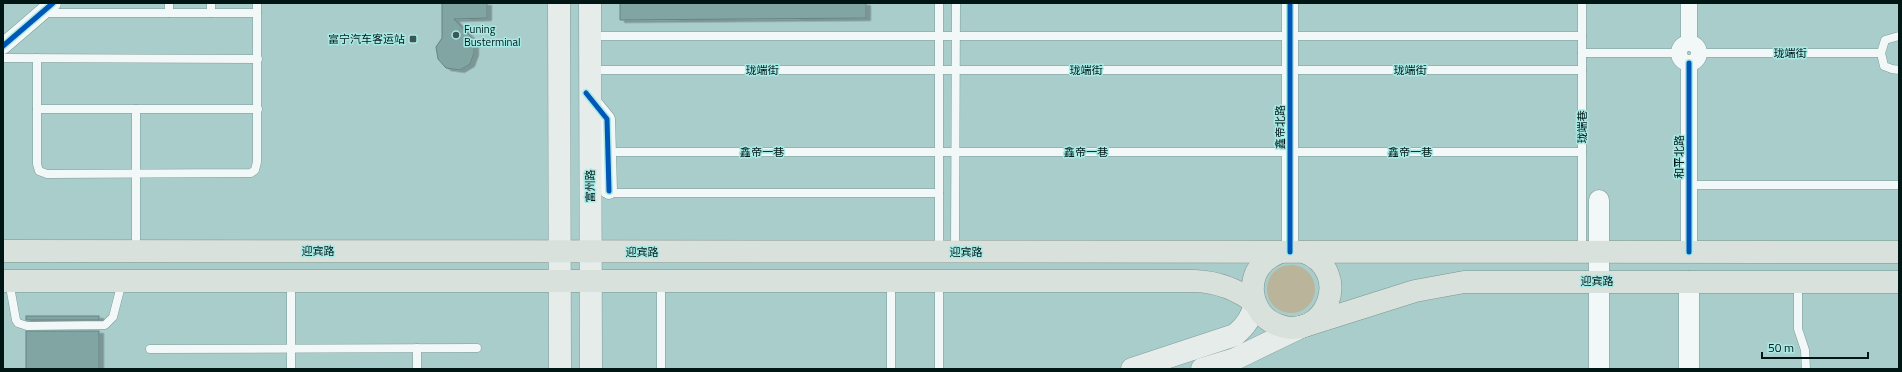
<svg xmlns="http://www.w3.org/2000/svg" width="1902" height="372" viewBox="0 0 1902 372" font-family="'Titillium Web','Noto Sans SC',sans-serif">
	<defs>
		<filter id="shadow"><feDropShadow dx="4.5" dy="2.5" stdDeviation="0" flood-color="#0004"/></filter>
	</defs>
	<rect width="100%" height="100%" fill="#a9cdcb"/>
	<circle fill="#bab49a" cx="1291" cy="289" r="24"/>
	<g fill="#80a5a3" stroke="#668482" filter="url(#shadow)">
		<path d="M442,3H487V18L454,19L474,40V53L470,64L460,70L446,68L438,59L436,47L442,38Z"/>
		<path d="M620,3H866V18L620,20Z"/>
		<rect x="26" y="316" width="73" height="4"/>
		<rect x="26" y="331" width="73" height="38"/>
	</g>
	<g fill="none" stroke-linecap="round" stroke-linejoin="round">
		<defs>
			<g id="service">
				<path d="M939,3V251"/>
				<path d="M44,13H257"/>
				<path d="M169,13V3"/>
				<path d="M211,13V3"/>
				<path d="M591,36H1582"/>
				<path d="M1899,36L1885,40L1881,53L1884,66L1892,69L1899,70"/>
				<path d="M1582,53H1679"/>
				<path d="M1699,53H1881"/>
				<path d="M3,58L258,59"/>
				<path d="M37,58V164L39,171L47,174L251,173L255,170L257,162V3"/>
				<path d="M591,70H1582"/>
				<path d="M37,109H258"/>
				<path d="M605,152H1582"/>
				<path d="M1689,185H1899"/>
				<path d="M605,193H939"/>
				<path d="M136,251V109"/>
				<path d="M955,251L956,3"/>
				<path d="M1582,251V3"/>
				<path d="M9,281L16,320L18,323L27,326L105,325L113,317L122,282"/>
				<path d="M291,282V369"/>
				<path d="M661,282V369"/>
				<path d="M1798,283V329L1805,350L1806,369"/>
				<path d="M417,348V369"/>
				<path d="M150,349L477,348"/>
				<path d="M891,369V282"/>
				<path d="M939,369V282"/>
			</g>
			<g id="minor">
				<path d="M1290,3V252"/>
				<path d="M1689,43V3"/>
				<circle cx="1689" cy="53" r="10"/>
				<path d="M3,46L53,3"/>
				<path d="M588,96L607,119L609,191"/>
				<path d="M1689,252V63"/>
			</g>
			<g id="tertiary">
				<path d="M1599,200V369"/>
				<path d="M1689,369V281"/>
			</g>
			<g id="secondary">
				<path d="M559,3L560,369"/>
				<path d="M590,3L591,369"/>
				<path d="M1132,369L1235,335C1246,326 1252,317 1255,303"/>
				<path d="M1202,369L1235,359L1301,327"/>
			</g>
			<g id="primary">
				<path d="M3,251L1899,252"/>
				<path d="M1281,252C1270,256 1261,263 1256,273C1251,285 1252,297 1258,308C1262,316 1270,322 1278,325C1326,343 1354,271 1304,252"/>
				<path d="M3,281H1195C1218,282 1237,289 1255,303"/>
				<path d="M1301,327L1415,291L1464,282H1899"/>
			</g>
		</defs>
		<use href="#service" stroke="#809d9b" stroke-width="9"/>
		<use href="#minor" stroke="#809d9b" stroke-width="17"/>
		<use href="#tertiary" stroke="#809d9b" stroke-width="21"/>
		<use href="#secondary" stroke="#809d9b" stroke-width="23"/>
		<use href="#primary" stroke="#7f958b" stroke-width="23"/>
		<use href="#service" stroke="#f2f8f7" stroke-width="8"/>
		<use href="#minor" stroke="#f2f8f7" stroke-width="16"/>
		<use href="#tertiary" stroke="#f2f8f7" stroke-width="20"/>
		<use href="#secondary" stroke="#e5ecea" stroke-width="22"/>
		<use href="#primary" stroke="#d9e1dc" stroke-width="22"/>
		<defs>
			<g id="cycleway">
				<path d="M1290,3V252"/>
				<path d="M3,46L53,3"/>
				<path d="M586,93L607,119L609,191"/>
				<path d="M1689,252V63"/>
			</g>
		</defs>
		<use href="#cycleway" stroke="#a7e9e5" stroke-width="8"/>
		<use href="#cycleway" stroke="#0057b8" stroke-width="5"/>
	</g>
	<g fill="#3b5655" stroke="#a7e9e5" stroke-width="1.5">
		<circle cx="456" cy="35" r="4"/>
		<rect x="409" y="35" width="8" height="8" rx="2"/>
	</g>
	<g text-anchor="middle" stroke-width="3" stroke-linejoin="round" paint-order="stroke">
		<g font-size="11" fill="#001615" stroke="#a7e9e5" text-anchor="start">
			<text x="464" y="33">Funing<tspan x="464" dy="13">Busterminal</tspan></text>
			<text x="405" y="43" text-anchor="end">富宁汽车客运站</text>
		</g>
		<g font-size="11" fill="#001615" stroke="#a7e9e5">
			<text x="1790" y="57">珑端街</text>
			<text x="762" y="74">珑端街</text>
			<text x="1086" y="74">珑端街</text>
			<text x="1410" y="74">珑端街</text>
			<text transform="translate(1280 127) rotate(-90)" y="4">鑫帝北路</text>
			<text transform="translate(1582 127) rotate(-90)" y="4">珑端巷</text>
			<text x="762" y="156">鑫帝一巷</text>
			<text x="1086" y="156">鑫帝一巷</text>
			<text x="1410" y="156">鑫帝一巷</text>
			<text transform="translate(1679 157) rotate(-90)" y="4">和平北路</text>
			<text transform="translate(590 186) rotate(-90)" y="4">富州路</text>
			<text x="318" y="255">迎宾路</text>
			<text x="642" y="256">迎宾路</text>
			<text x="966" y="256">迎宾路</text>
			<text x="1597" y="285">迎宾路</text>
		</g>
	</g>
	<rect width="1902" height="372" fill="none" stroke="#001615" stroke-width="8"/>
	<path d="M1762 352v6h106v-6" fill="none" stroke="#001615" stroke-width="2"/>
	<text x="1768" y="352" font-size="12" fill="#001615" stroke="#a7e9e5" stroke-width="3" paint-order="stroke">50 m</text>
</svg>
